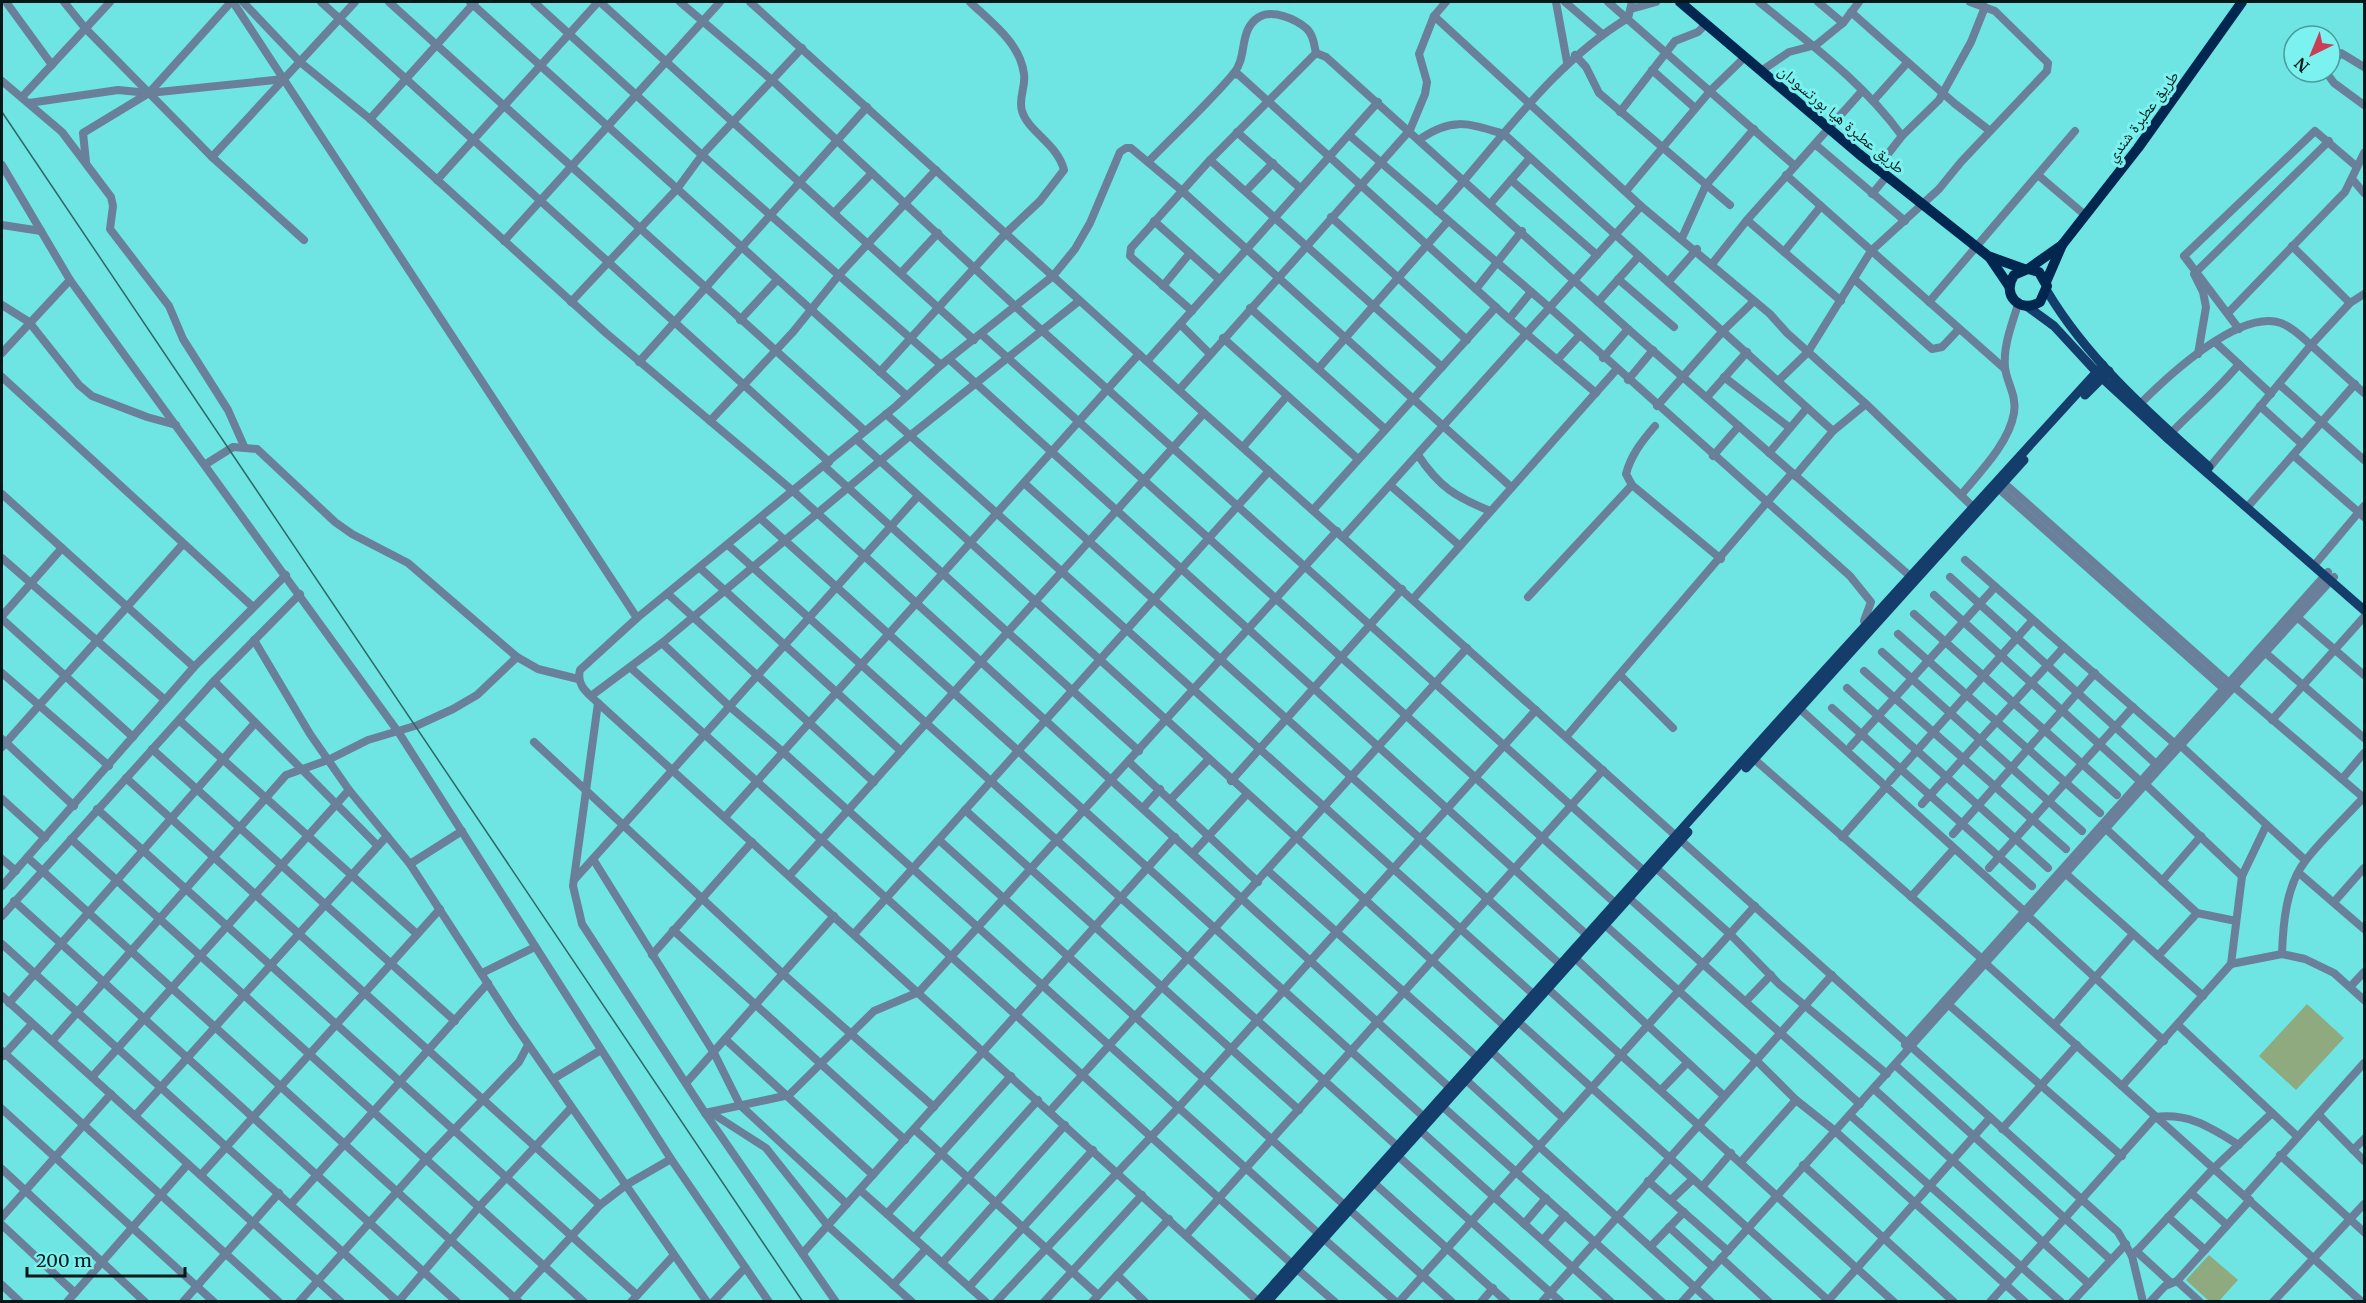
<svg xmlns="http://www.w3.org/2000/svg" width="2366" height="1303" viewBox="0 0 2366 1303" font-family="Merriweather,'Noto Naskh Arabic',serif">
	<rect width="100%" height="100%" fill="#6ee4e3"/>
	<g fill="#8faa7f">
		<path d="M2307,1004L2344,1038L2296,1090L2259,1056Z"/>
		<path d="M2209,1255L2238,1280L2219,1301H2209L2186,1280Z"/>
	</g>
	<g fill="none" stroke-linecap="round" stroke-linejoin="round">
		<g stroke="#6a7f9a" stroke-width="8">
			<path d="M6,2L52,65"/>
			<path d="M64,2L85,28L212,157L304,240"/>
			<path d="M233,2L637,618"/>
			<path d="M243,2L300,62L370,119L606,333L793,491L1111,780L1337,531"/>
			<path d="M321,2L829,462"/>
			<path d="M389,2L865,431"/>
			<path d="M470,2L907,396"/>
			<path d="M534,2L702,155L941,365"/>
			<path d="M600,2L974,340"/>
			<path d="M680,2L773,81L1028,318L1644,871"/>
			<path d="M750,2L1204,413L2118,1232L2132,1256L2143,1302"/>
			<path d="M1556,2L1567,62"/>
			<path d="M1565,2L1601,33"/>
			<path d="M1608,2L1795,166"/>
			<path d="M1759,2C1809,43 1863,82 1902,136"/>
			<path d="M1818,2L1843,23"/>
			<path d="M1631,9L1656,2"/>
			<path d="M1851,12L1954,103L1990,131"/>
			<path d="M1434,16L1641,206L1770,314L1787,333L1866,404L1973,507"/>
			<path d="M1316,53L1326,57L1628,329L1910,576"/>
			<path d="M1575,55L1586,67L1599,93L1730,205"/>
			<path d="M2330,65L2341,53L2364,67"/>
			<path d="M1652,70L1695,108"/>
			<path d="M1761,71L1789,52L1816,45L1843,23L1859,2"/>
			<path d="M2326,72L2334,83L2364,105"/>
			<path d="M1233,74L1239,75L1509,319L1596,393"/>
			<path d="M2,81L62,132L111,197L113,206L110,229L169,306L183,339L228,410L244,446"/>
			<path d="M22,97L110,2"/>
			<path d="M1873,101L1907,63"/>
			<path d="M29,103L118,90L149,93L284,79"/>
			<path d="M1620,112L1675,41L1698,32L1706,24"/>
			<path d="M370,119L475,2"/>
			<path d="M1237,132L1300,188"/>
			<path d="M1349,135L1550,308L1850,576L1871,602L1864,621L1870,627"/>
			<path d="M1420,139C1452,117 1468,123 1504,134L1833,431"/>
			<path d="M1816,145L1905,221"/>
			<path d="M212,157L355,2"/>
			<path d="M1210,160L1442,367"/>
			<path d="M86,162L83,133L149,93L231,2"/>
			<path d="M1148,162C1176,133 1208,104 1234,73C1248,56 1238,30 1259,17C1273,9 1295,19 1306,28C1313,34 1314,44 1316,53"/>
			<path d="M2,165L70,280L399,733L671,1159L769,1302"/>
			<path d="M1877,168L1902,136L1939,100L1971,42L1985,7"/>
			<path d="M1786,175L2005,369"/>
			<path d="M2038,175L2085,215"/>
			<path d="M437,180L598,2"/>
			<path d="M1511,180L1597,255"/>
			<path d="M2353,180L2364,193"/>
			<path d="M1246,191L1273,163"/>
			<path d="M1626,191L1711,90L1745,57"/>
			<path d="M1872,194L1887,176"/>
			<path d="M1491,203L1530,158"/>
			<path d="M1437,211C1498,145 1550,65 1628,18L1632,2"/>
			<path d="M834,213L872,173"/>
			<path d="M1331,217L1467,340"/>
			<path d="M1747,220L1841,301"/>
			<path d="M1154,221L1219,279"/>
			<path d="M2,225L41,231"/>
			<path d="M1682,238L1706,185L1754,129"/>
			<path d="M504,241L720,2"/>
			<path d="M2292,246L2350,303"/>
			<path d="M1784,252L1821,206"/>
			<path d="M1712,264L1747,220L1862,91"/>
			<path d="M901,273L938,233"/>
			<path d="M1618,279L1674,327"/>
			<path d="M1854,279L1932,349L1942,347L1959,329"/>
			<path d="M1668,282L1697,249"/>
			<path d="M1163,286L1190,253"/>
			<path d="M1476,289L1522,231"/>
			<path d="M571,302L677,189L702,155L802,48"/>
			<path d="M1598,302L1639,256"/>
			<path d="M1929,302L2075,131"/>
			<path d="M2,305L29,322L79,385L92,396L147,417L176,425"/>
			<path d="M1250,308L1385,429"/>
			<path d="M1192,311L1133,259L1130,256L1131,248L1210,160L1316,53"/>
			<path d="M2228,313L2345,192L2364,153"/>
			<path d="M1509,319L1531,292"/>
			<path d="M740,320L777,280"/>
			<path d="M1180,324L1210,354"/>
			<path d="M2239,329L2184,256L2315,131L2356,166"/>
			<path d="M981,334L1615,903"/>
			<path d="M1223,338L1358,459"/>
			<path d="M2216,343L2271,394"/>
			<path d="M2,353L70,280"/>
			<path d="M2198,354L2206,307L2203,292L2194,274L2329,141"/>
			<path d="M1603,358L1628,329"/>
			<path d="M950,360L1587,935"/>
			<path d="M1557,360L1579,336"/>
			<path d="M1147,361L1378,102"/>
			<path d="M639,362L867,107"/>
			<path d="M1318,369L1448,221"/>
			<path d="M880,372L1006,233L1040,201L1064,170C1057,143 1028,132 1022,111C1018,99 1026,86 1024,74C1020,43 992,23 970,2"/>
			<path d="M2,377L253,607"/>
			<path d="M1724,377L1790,428"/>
			<path d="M1628,380L1653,350"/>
			<path d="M1778,381L1808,352L1871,251L1939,189L1961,162L2047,71L2048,63L1995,11L1970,2"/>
			<path d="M2279,384L2364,460"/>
			<path d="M1179,390L1410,130L1425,94L1427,82L1419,54L1434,16L1446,2"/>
			<path d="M1707,397L1747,352"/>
			<path d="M2140,404C2168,376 2239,309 2281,323C2292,327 2302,337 2311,345L2350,303L2364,294"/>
			<path d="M1657,406L1723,331L1754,301"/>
			<path d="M2260,406L2302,444"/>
			<path d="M886,414L1533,994"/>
			<path d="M710,421L793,332L839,275L936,170"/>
			<path d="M1655,426C1642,441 1631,455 1626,474L1632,485L1721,559"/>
			<path d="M2171,433C2194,409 2218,390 2239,364"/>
			<path d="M856,439L1509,1030"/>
			<path d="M1243,447L1287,396"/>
			<path d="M1769,453L1807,408"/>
			<path d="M1418,455C1439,487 1456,497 1490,511"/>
			<path d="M2293,455L2364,517"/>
			<path d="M1713,456L1739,426"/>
			<path d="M206,464L233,447L257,449L335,522L352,534L408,563L517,657L538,669L578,679"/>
			<path d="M824,466L1139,751"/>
			<path d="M2209,468L2311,345L2364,393"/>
			<path d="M1795,476L1833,431L1866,404"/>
			<path d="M1024,483L1561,965"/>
			<path d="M2004,483L2228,682"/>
			<path d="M1391,486L1460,546"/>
			<path d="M1999,489L2223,688"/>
			<path d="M2,494L194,667"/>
			<path d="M1961,495C1980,472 2009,443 2014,413C2017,396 2007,383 2005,368C2003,345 2012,325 2018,304"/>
			<path d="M2250,504L2355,384"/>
			<path d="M1313,510L1496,307"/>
			<path d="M760,518L1424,1117"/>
			<path d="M1343,537L1641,206"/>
			<path d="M728,545L1397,1146"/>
			<path d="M2,558L165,700"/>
			<path d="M1965,560L2064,647"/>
			<path d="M2317,562L2364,506"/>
			<path d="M700,568L901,751"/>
			<path d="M1950,577L2156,764"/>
			<path d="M668,594L874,782"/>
			<path d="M1934,595L2140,781"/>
			<path d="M1528,597L1632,485"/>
			<path d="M1413,599L1616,370"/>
			<path d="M1914,614L2117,795"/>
			<path d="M2,616L62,548"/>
			<path d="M2297,617L2364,675"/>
			<path d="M2,619L133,737"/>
			<path d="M1898,634L2100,813"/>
			<path d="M254,640L310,734L349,790L410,864L512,1021L707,1302"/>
			<path d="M662,643L729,706L783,752L1319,1234"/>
			<path d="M2261,649L2364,738"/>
			<path d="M1882,652L2082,831"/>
			<path d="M631,668L1292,1264"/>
			<path d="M1864,671L2066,849"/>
			<path d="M2,673L109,766"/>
			<path d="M1620,675L1673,728"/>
			<path d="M214,681L378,846"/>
			<path d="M2233,686L2364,798"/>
			<path d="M1847,688L2048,868"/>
			<path d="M591,696L662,643L911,435L1079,301"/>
			<path d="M598,703L573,886L582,924L705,1113L836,1302"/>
			<path d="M1832,708L2032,886"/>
			<path d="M1800,709L2024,911"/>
			<path d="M179,720L417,934"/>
			<path d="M2272,720L2364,617"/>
			<path d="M1566,737L1792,473"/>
			<path d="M2,739L74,806"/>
			<path d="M534,742L782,973L934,1107"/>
			<path d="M2180,745L2305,860"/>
			<path d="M1851,746L1995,587"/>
			<path d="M2,747L183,544"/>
			<path d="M152,749L455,1021"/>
			<path d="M1754,759L1981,958"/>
			<path d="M1129,762L1258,882"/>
			<path d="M126,778L600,1205"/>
			<path d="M2342,779L2364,753"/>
			<path d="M1231,781L1402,589"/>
			<path d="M1890,781L2032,621"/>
			<path d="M2145,784L2242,876"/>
			<path d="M2,799L45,838"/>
			<path d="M1171,799L1208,760"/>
			<path d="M1922,804L2064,647L2174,743"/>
			<path d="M1143,808L1160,789"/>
			<path d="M97,809L637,1295"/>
			<path d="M965,810L1299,1110"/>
			<path d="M725,817L1139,354"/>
			<path d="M2105,828L2197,913L2236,921"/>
			<path d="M1953,834L2095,673"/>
			<path d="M1842,837L1886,787"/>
			<path d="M71,839L584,1302"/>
			<path d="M939,840L1452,1302"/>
			<path d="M1193,853L1246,795"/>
			<path d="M28,858L519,1302"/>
			<path d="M2,859L16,871"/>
			<path d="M593,859L714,1053L740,1105L847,1204"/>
			<path d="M410,864L462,831"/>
			<path d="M1656,868L1730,934L1779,984L1887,1074"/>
			<path d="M1989,868L2133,707"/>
			<path d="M1268,871L1477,1057"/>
			<path d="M2065,873L2203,996"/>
			<path d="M2299,873L2364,929"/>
			<path d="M790,875L1204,413"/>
			<path d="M574,880L918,496"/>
			<path d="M2162,881L2201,836"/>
			<path d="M2,886L194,667L286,575"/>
			<path d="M1911,897L1954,849"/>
			<path d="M1629,898L1860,1104"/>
			<path d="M14,901L457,1302"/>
			<path d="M2334,902L2364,868"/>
			<path d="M2,916L214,681L300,594"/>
			<path d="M2028,916L2164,1041"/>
			<path d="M1605,925L1757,1061L1796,1100L1835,1131L2025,1302"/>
			<path d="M673,930L905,1140"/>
			<path d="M854,934L1269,471"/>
			<path d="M2,944L398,1302"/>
			<path d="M2282,954C2283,924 2286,885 2306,860C2323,838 2345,818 2364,797"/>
			<path d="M652,955L752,842"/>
			<path d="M2158,956L2197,913"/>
			<path d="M1575,958L1724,1096"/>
			<path d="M1985,963L2362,1302"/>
			<path d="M2231,964L2242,876L2266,826"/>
			<path d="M482,973L535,947"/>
			<path d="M2351,986L2364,972"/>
			<path d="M1548,989L1894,1302"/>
			<path d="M2,996L341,1302"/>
			<path d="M1747,1000L1771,975"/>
			<path d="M9,1003L255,723"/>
			<path d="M1949,1005L2122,1156"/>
			<path d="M1514,1018L1830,1302"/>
			<path d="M2055,1024L2133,934"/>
			<path d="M2178,1025L2297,1136"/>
			<path d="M725,1039L873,1175"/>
			<path d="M52,1041L286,775L328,760L368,740L418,725L453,709L477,695L517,657"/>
			<path d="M1905,1045L2328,572"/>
			<path d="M2,1051L279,1302"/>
			<path d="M1491,1051L1563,1118"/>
			<path d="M3,1056L32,1024"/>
			<path d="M1895,1065L2111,1260"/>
			<path d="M92,1077L349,790"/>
			<path d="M553,1079L601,1050"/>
			<path d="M1466,1080L1711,1302"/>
			<path d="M686,1083L834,916"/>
			<path d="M2122,1086L2231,964L2282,954L2305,959L2334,973L2364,1000"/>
			<path d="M1874,1089L2089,1284"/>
			<path d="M1661,1090L1687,1063"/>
			<path d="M1442,1106L1662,1302"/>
			<path d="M2,1109L214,1302"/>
			<path d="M1050,1111L1467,648"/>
			<path d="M710,1112L766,1148L828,1226L912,1302"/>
			<path d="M705,1113L789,1095L874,1011L919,992L1111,780L1450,1088"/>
			<path d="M1850,1115L2061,1302"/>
			<path d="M2319,1115L2364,1161"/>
			<path d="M135,1116L387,836"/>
			<path d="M914,1129L1098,1295"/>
			<path d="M2002,1129L2077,1045"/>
			<path d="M1421,1131L1611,1302"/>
			<path d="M2353,1150L2364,1139"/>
			<path d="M2280,1155L2364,1232"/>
			<path d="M1398,1156L1561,1302"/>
			<path d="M1741,1162L1796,1100"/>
			<path d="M1803,1165L1954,1302"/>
			<path d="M2,1169L145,1302"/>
			<path d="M201,1175L440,909"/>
			<path d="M1648,1181L1728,1251"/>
			<path d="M1374,1183L1507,1302"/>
			<path d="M1702,1187L1731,1153"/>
			<path d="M860,1190L986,1302"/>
			<path d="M2191,1193L2227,1225"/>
			<path d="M2245,1196L2364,1063"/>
			<path d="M1671,1200L1693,1179"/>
			<path d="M291,1204L488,983"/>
			<path d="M887,1214L1011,1076"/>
			<path d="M2,1217L111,1094"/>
			<path d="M2168,1217L2205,1250"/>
			<path d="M1524,1224L1546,1198"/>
			<path d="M2,1225L75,1293"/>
			<path d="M1669,1227L1713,1267"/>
			<path d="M1186,1235L1603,770"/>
			<path d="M914,1238L1038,1100"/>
			<path d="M1324,1239L1396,1302"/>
			<path d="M1543,1240L1565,1215"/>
			<path d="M1651,1246L1684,1212"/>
			<path d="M2136,1251L2170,1282"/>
			<path d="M803,1253L1175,837"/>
			<path d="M2132,1256L2213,1169L2272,1113"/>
			<path d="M1721,1258L1769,1302"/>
			<path d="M942,1263L1065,1125"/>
			<path d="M1297,1269L1335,1302"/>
			<path d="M1117,1275L1145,1302"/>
			<path d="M2177,1281L2200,1302"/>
			<path d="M2,1285L20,1302"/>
			<path d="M893,1285L926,1249"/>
			<path d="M969,1287L1093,1150"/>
			<path d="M513,1300L600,1205L626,1185L671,1159"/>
			<path d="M67,1302L188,1164"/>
			<path d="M183,1302L279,1193"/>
			<path d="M299,1302L426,1159L519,1062L528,1045"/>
			<path d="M398,1302L479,1207L571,1108"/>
			<path d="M631,1302L674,1255"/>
			<path d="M713,1302L745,1268"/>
			<path d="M996,1302L1178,1108L1536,710"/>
			<path d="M1044,1302L1142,1195"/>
			<path d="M1092,1302L1169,1219"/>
			<path d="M1259,1302L598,703C588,693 576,686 580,670L637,618L896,406L941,365L1053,276L1075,249L1090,223L1120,152L1126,148H1131L1181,190L1511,487"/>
			<path d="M1399,1302L1755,906"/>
			<path d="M1481,1302L1493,1288"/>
			<path d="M1542,1302L1832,975"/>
			<path d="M1682,1302L2159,769L2334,577"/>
			<path d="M1827,1302L1990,1118"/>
			<path d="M1990,1302L2155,1117C2190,1113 2210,1127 2239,1145"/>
			<path d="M2072,1302L2126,1244"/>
			<path d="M2150,1302L2165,1286L2177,1281L2250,1200"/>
			<path d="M2273,1302L2364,1204"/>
		</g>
		<g stroke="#153d6b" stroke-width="9">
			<path d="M2047,291C2088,360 2150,414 2209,467"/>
			<path d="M2028,307L2054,326L2102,378L2166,437L2364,610"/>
			<path d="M2085,395L2109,371"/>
			<path d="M1746,768L2024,460"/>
			<path d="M1258,1302L1775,725L2103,365"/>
			<path d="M1267,1302L1688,832"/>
		</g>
		<g stroke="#01264f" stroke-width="10">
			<path d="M1680,2L1859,154L1988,256L2024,269"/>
			<path d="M1990,258L2009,286"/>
			<path d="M2028,269L2039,272L2047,286L2040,302C2020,314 2001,295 2014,275L2028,269L2062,245L2138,148L2242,2"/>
			<path d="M2046,282L2062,245"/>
		</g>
		<path stroke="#2b6867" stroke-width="1.5" d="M2,112L803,1302"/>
	</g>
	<g text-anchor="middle" stroke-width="6" stroke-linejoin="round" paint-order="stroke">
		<g font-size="16" fill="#011919" stroke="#7cf2f0">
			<text transform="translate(2142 116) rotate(-53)" y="6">طريق عطبرة شندي</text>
			<text transform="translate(1842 119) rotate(40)" y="6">طريق عطبرة هيا بورتسودان</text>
		</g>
	</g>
	<rect width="2366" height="1303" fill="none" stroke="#011919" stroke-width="6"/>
	<g transform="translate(2312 54) rotate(223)"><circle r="28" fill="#7cf2f0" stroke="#4b9b9a" stroke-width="1.5"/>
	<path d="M0-4.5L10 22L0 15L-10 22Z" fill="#cc3c57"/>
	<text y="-9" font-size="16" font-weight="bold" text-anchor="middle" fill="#011919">N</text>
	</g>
	<path d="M27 1267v9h158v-9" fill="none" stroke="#011919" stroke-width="3"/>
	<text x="36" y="1267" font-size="18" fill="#011919" stroke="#7cf2f0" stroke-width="4.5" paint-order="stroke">200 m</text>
</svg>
